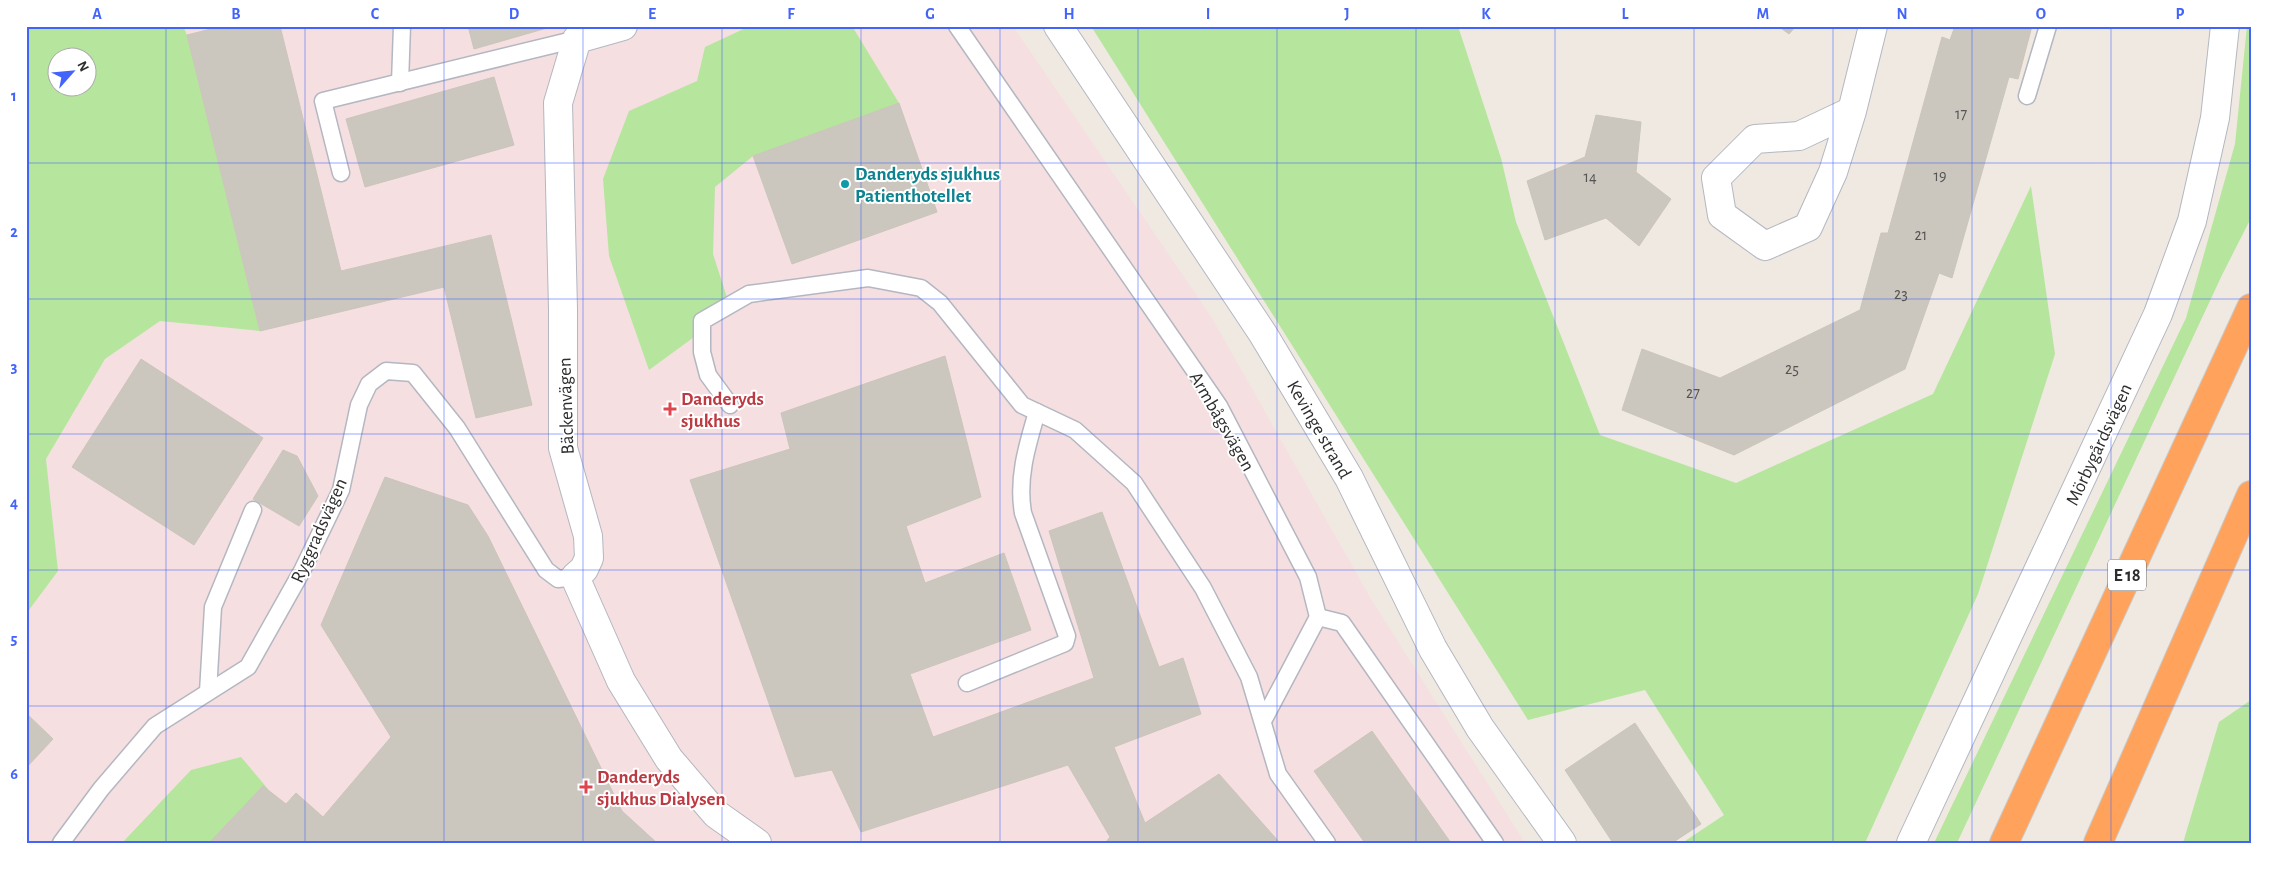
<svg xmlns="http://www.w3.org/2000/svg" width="2277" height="869" viewBox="0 0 2277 869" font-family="'Alegreya Sans',sans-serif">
	<rect width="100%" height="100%" fill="#efe9e1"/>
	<path fill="#f5dfe0" d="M183,26H1013L1212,318L1371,599L1525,843H26V614L58,571L46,459L105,359L160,321L260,331L187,35Z"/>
	<g fill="#b6e59e" fill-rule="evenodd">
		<path d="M26,26H183L187,35L260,331L160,321L105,359L46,459L58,571L26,614ZM58,58H88V88H58Z"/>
		<path d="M750,26H852L899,103L753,156L715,187L713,254L731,310L649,370L609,256L603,179L629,111L697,81L705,47Z"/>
		<path d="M1091,26H1458L1501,158L1516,222L1600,435L1736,483L1933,394L2031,186L2055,354L1978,594L1865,843H1682L1724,815L1645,690L1528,720Z"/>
		<path d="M2247,26H2251V218L2222,275L1957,843H1934L2186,318L2235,144Z"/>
		<path d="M2251,700V843H2183L2219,722Z"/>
		<path d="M241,757L268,789L215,843H122L191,770Z"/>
	</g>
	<g fill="#cbc7bf" stroke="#cbc5ba">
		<path d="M223,26H280L341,271L491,235L532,405L476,418L444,287L260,331L187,35Z"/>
		<path d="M468,26H554L474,49Z"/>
		<path d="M1778,26H1796L1789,34Z"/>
		<path d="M1955,26H2032L2018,79L2009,77L1952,278L1939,273L1905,369L1734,455L1622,410L1642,349L1720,378L1860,310L1881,233H1888L1942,37L1950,40Z"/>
		<path d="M494,77L514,145L365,187L346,119Z"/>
		<path d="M899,103L937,212L792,264L753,156Z"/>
		<path d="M1596,115L1641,122L1636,172L1671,199L1639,246L1606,218L1545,240L1527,181L1585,157Z"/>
		<path d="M945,356L981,497L906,526L925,583L1004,553L1031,630L910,674L933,737L1094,678L1049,531L1102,512L1159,667L1183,658L1201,714L1114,747L1145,823L1219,774L1280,843H1105L1110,837L1068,765L861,832L832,770L795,777L690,480L790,449L781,413Z"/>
		<path d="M141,359L263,438L194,545L72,467Z"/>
		<path d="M283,450L297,456L318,496L299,526L253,499Z"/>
		<path d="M385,477L468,505L488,536L622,811L657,843H209L263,786L286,804L296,793L323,817L391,737L321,625Z"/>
		<path d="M26,713L53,739L26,768Z"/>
		<path d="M1635,723L1701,824L1672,843H1613L1565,770Z"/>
		<path d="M1372,731L1451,843H1365L1314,771Z"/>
	</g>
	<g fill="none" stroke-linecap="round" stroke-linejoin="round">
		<defs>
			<g id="service">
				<path d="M957,26L1219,406L1308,577L1318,617L1263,721"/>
				<path d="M400,83L402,26"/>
				<path d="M2027,96L2048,26"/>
				<path d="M341,173L323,101L577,39"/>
				<path d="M730,405L708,375L702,352V321L749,294L868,278L921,288L940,303L1022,405L1075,430L1134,483L1203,588L1249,677L1278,774L1327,843"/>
				<path d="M1318,617L1342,623L1495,843"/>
				<path d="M967,683L1065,643L1067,636L1023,513C1017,478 1027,446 1037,412"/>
				<path d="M208,692L213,607L253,510"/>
				<path d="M61,843L101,789L155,726L248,667L302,571L341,490L359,405L369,384L386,371L413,373L457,428L546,570L558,579L575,577"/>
			</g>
			<g id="minor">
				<path d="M623,26L577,39L558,103L563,309V448L588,536L589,558L584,569L575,577L621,681L669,759L716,814L757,843"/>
				<path d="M1058,26L1263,334L1349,478L1433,649L1480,728L1562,843"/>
				<path d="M1852,111L1799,136L1755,139L1716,178L1722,215L1765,246L1808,227L1833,172L1852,111L1873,26"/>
			</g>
			<path id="tertiary" d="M1911,843L2158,314L2192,221L2215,118L2225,26"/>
			<g id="motorway">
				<path d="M2004,843L2251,308"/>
				<path d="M2098,843L2251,495"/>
			</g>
		</defs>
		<use href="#service" stroke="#b4b7c1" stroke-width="19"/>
		<use href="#minor" stroke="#b4b7c1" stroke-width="30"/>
		<use href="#tertiary" stroke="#b4b7c1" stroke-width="30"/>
		<use href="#motorway" stroke="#c9c9c9" stroke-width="30"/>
		<use href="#service" stroke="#fff" stroke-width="16"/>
		<use href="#minor" stroke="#fff" stroke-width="28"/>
		<use href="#tertiary" stroke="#fff" stroke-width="28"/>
		<use href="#motorway" stroke="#ffa35c" stroke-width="28"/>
	</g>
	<path fill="none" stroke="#4264fb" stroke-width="1" stroke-opacity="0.55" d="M166,26V843M305,26V843M444,26V843M583,26V843M722,26V843M861,26V843M1000,26V843M1138,26V843M1277,26V843M1416,26V843M1555,26V843M1694,26V843M1833,26V843M1972,26V843M2111,26V843M26,163H2251M26,299H2251M26,434H2251M26,570H2251M26,706H2251"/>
	<circle fill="#0f9aa8" stroke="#fff" stroke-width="2" cx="845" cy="184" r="5"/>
	<g fill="#e0444e" stroke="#fff" stroke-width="2">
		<path d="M667.5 401.5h5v5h5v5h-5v5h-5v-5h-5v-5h5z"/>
		<path d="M583.5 779.5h5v5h5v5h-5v5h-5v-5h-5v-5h5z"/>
	</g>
	<g text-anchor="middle" stroke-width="4" stroke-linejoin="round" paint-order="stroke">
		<g font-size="16" fill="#555452">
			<text x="1961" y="119">17</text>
			<text x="1940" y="181">19</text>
			<text x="1590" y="182">14</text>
			<text x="1921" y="240">21</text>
			<text x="1901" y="299">23</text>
			<text x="1792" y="374">25</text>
			<text x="1693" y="398">27</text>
		</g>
		<rect fill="#fff" stroke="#6d6d6d" stroke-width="1" x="2108" y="559.5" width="38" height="31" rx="4"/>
		<g font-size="18" font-weight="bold" fill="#2e2e2e">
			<text x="2127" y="581">E 18</text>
		</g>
		<g font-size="19" font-weight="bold" fill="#0d838f" stroke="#fff" text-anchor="start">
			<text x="855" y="180">Danderyds sjukhus<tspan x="855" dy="22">Patienthotellet</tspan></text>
		</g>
		<g font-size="19" font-weight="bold" fill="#be3a42" stroke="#fff" text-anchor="start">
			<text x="681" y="405">Danderyds<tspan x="681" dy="22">sjukhus</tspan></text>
			<text x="597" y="783">Danderyds<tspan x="597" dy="22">sjukhus Dialysen</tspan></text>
		</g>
		<g font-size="19" fill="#2e2e2e" stroke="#fff">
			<text transform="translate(565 406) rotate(-92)" y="7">Bäckenvägen</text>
			<text transform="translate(1223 421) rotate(60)" y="7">Armbågsvägen</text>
			<text transform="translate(1320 429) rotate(60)" y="7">Kevinge strand</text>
			<text transform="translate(2098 444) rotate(-65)" y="7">Mörbygårdsvägen</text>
			<text transform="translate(318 530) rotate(-66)" y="7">Ryggradsvägen</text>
		</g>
	</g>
	<rect width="2277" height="869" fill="none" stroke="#ffffff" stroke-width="55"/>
	<g transform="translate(72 72) rotate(63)"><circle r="24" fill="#ffffff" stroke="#ababab"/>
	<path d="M0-4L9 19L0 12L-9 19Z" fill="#4264fb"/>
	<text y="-8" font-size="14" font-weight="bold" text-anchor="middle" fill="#2e2e2e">N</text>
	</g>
	<rect x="28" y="28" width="2222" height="814" fill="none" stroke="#4264fb" stroke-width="2"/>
	<g font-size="16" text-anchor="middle" font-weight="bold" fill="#4264fb">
		<text x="97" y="19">A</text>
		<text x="236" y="19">B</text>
		<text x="375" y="19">C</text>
		<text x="514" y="19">D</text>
		<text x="652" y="19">E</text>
		<text x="791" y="19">F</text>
		<text x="930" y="19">G</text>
		<text x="1069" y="19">H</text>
		<text x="1208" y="19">I</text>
		<text x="1347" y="19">J</text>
		<text x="1486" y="19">K</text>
		<text x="1625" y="19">L</text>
		<text x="1763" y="19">M</text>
		<text x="1902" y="19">N</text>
		<text x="2041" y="19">O</text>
		<text x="2180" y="19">P</text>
		<text x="14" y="101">1</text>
		<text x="14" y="237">2</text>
		<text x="14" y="372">3</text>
		<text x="14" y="508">4</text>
		<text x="14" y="644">5</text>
		<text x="14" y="779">6</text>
	</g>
</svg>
